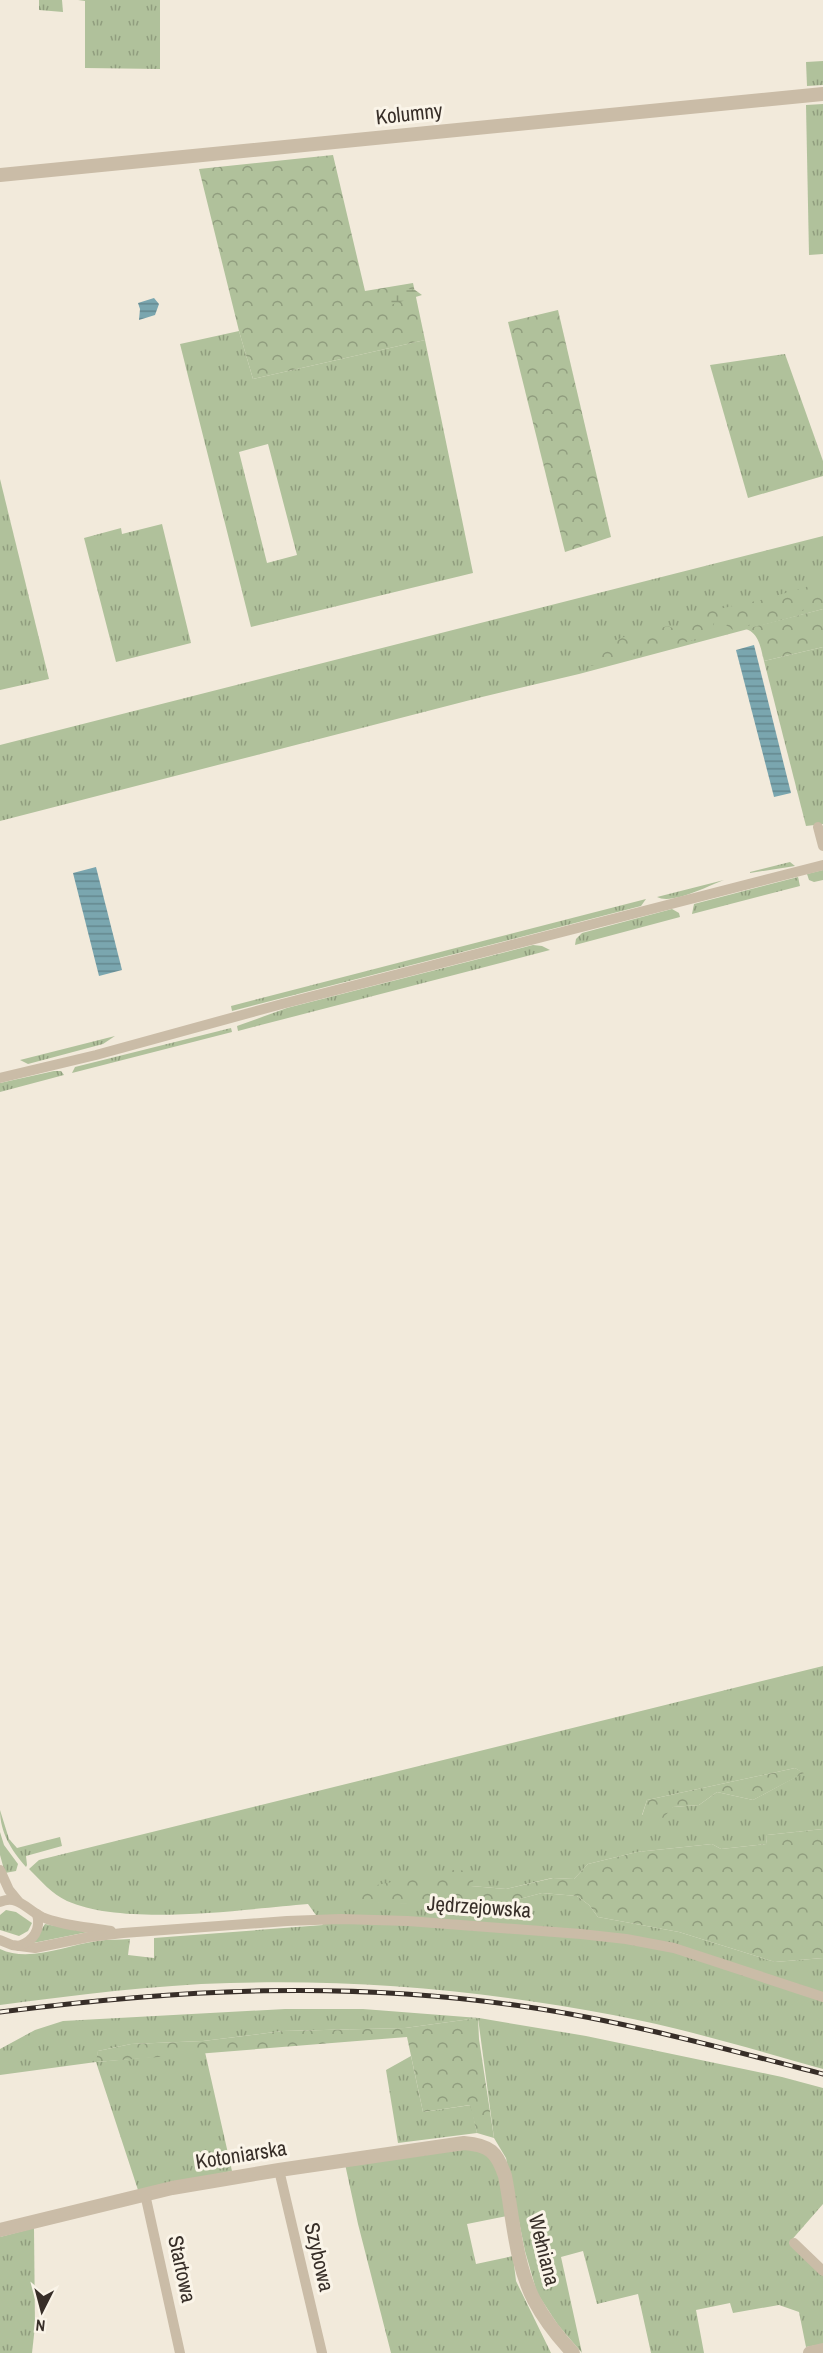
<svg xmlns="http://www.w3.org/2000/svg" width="823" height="2353" viewBox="0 0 823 2353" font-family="'Archivo Narrow',sans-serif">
	<defs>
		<pattern id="grass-tufts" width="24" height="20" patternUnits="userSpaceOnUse" patternTransform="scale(1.5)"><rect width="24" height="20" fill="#b0c19b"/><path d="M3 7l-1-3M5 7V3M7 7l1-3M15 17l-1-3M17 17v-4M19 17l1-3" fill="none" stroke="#909d7e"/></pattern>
		<pattern id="forest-crowns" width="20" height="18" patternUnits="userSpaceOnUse" patternTransform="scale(1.5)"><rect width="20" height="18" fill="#b0c19b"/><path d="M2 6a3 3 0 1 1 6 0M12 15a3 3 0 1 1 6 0" fill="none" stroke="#909d7e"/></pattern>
		<pattern id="wetland-marsh" width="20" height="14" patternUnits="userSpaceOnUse" patternTransform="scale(1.5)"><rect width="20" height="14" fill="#b0c19b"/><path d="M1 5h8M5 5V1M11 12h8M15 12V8" fill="none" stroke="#909d7e"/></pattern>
		<pattern id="water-rules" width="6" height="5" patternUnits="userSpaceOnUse" patternTransform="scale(1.5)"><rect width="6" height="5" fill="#7aa6af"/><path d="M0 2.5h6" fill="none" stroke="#65888e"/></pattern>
	</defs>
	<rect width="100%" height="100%" fill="#f2eadb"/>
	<g fill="url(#grass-tufts)" fill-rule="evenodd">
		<path d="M39,0H62L63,12L39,10Z"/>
		<path d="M78,0H160V69L85,68V1Z"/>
		<path d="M823,61V85L807,86L806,62Z"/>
		<path d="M823,104V254L809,255L806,105Z"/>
		<path d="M239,331L253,379L425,340L473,573L251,627L180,344ZM268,444L297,555L267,563L239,452Z"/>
		<path d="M785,354L823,461V476L748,498L710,365Z"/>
		<path d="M0,479L49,679L0,690Z"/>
		<path d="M162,524L191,643L116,662L84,538L121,528L122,534Z"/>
		<path d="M823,536V609L579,674L482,697L0,821V745Z"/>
		<path d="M823,647V824L806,826L764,661Z"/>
		<path d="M790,862L795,866L750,873V872Z"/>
		<path d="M823,870V880L814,882L809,880L807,874Z"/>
		<path d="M798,877L800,886L692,914L694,904Z"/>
		<path d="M724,880C708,886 672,905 657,897Z"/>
		<path d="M646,899L641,906L232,1011L231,1006Z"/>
		<path d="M672,909L679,913L680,917L575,945L576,939L582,933Z"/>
		<path d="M533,945L542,946L550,950L238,1031L237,1026L287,1008Z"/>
		<path d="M231,1028L232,1032L72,1073L75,1067Z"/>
		<path d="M115,1036L103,1044L28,1064L20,1060Z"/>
		<path d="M54,1071H61L64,1075L0,1092V1083Z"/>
		<path d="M823,1666V1829L767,1835L766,1844L721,1849L712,1844L637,1852L588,1864L574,1879L552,1878L506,1889L471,1886L354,1901L489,1907L542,1893L577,1896L589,1905L598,1917L679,1932L775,1962L823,1958V2069C754,2050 684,2028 613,2015C487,1991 358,1979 230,1983C153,1985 76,1995 0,2005V1949C29,1963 67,1945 97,1941C108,1939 119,1940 130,1939L128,1955L154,1958V1938L323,1925L308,1904C244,1909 126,1927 67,1901C52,1894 41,1881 29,1869L39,1860ZM795,1768L803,1773L753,1800L717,1792L699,1805L673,1807L642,1815L647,1800Z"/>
		<path d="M0,1810L9,1839L17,1848L60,1837L62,1846L26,1856L27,1865L26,1867C11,1850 0,1832 0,1810Z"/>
		<path d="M0,1832L4,1845L18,1864L16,1871L5,1873L0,1855Z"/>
		<path d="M6,1910L16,1912L32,1923L28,1931L19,1936L0,1930V1915Z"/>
		<path d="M45,1924L88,1932L33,1943Z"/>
		<path d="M285,2009H363L479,2018L586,2036L782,2077L823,2088V2204L789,2243L823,2275V2344L806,2347L799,2312L779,2305L733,2313L730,2303L696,2310L704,2353H651L638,2294L597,2304L583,2251L561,2257L582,2353L558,2325L537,2293L525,2251L506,2158L494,2138L478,2018L405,2028L283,2031L203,2041L131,2044L98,2051L97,2062L205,2052L232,2171L138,2190L96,2062L0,2075V2049L35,2030L63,2021Z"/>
		<path d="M411,2056L423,2112L471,2105L477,2133L398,2143L386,2070Z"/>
		<path d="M470,2149L485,2153L497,2168L507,2216L467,2224L476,2264L513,2256L516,2281L551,2353H391L358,2224L345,2164Z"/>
		<path d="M34,2228L35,2326L32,2353H0V2237Z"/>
	</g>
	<g fill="url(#forest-crowns)">
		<path d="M333,155L365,291L413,283L425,340L253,379L239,331L199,169Z"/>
		<path d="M558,310L611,537L565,552L508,322Z"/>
		<path d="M823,582V603L779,618L772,615L768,619L733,630L719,620L713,624L717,633L658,650L653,647H636L634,654L591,666L583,652L624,637L668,626L679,631L693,622L696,614L765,599Z"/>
		<path d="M823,609V647L764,661C761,649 759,633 746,629Z"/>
		<path d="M795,1768L804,1773L753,1800L717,1792L699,1805L673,1807L663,1818L642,1816L647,1800Z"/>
		<path d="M823,1829V1958L775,1962L679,1932L598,1917L589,1905L577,1896L542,1893L489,1907L354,1902L357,1889L452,1870L477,1871L471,1886L506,1889L553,1878L574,1879L588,1864L637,1852L712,1844L721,1849L766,1844L767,1835Z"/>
		<path d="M478,2018L479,2039L494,2138L477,2133L470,2105L423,2112L407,2037L96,2062L98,2051L131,2044L203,2041L283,2031L405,2028Z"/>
	</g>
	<path fill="url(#wetland-marsh)" d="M402,288L415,290L422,295L390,305C388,295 392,291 402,288Z"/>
	<g fill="url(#water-rules)">
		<path d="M154,298L159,304L155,315L139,320L140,309L138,303Z"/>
		<path d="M754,645L791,793L774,797L736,650Z"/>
		<path d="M96,867L122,970L99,976L73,873Z"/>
	</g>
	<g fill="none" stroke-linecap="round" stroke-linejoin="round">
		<g stroke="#cabca7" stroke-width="10">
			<path d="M818,827L823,846"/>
			<path d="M0,1078L96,1055L282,1004L823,865"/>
			<path d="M0,1870L9,1890L18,1901"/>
			<path d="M0,1902C18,1894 27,1910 42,1917C63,1926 89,1927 111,1931"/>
			<path d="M0,1940L12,1945L35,1948L89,1937L123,1933L287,1921L341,1919L408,1921L581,1934L626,1939L674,1948L823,1997"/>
			<path d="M19,1946C34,1941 41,1929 37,1914"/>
			<path d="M279,2170L322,2353"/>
			<path d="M145,2194L180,2353"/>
			<path d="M794,2243L823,2271"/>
		</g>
		<g stroke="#cabca7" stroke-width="14">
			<path d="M0,175L823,94"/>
			<path d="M0,2230L172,2188L279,2170L464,2143C490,2145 497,2152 505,2176C513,2216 515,2263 534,2300C544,2319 558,2337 573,2353"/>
			<path d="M810,2353L823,2350"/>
		</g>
		<defs>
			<path id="rail" d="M0,2012C179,1989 348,1980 528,2007C628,2022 725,2049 823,2074"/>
		</defs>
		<use href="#rail" stroke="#372e28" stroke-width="5"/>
		<use href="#rail" stroke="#faf4e8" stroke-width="3" stroke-dasharray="9" stroke-linecap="butt"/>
	</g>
	<g text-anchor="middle" stroke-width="6" stroke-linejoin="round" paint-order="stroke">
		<g font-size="21" fill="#372e28" stroke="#faf4e8">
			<text transform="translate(409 114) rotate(-6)" y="7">Kolumny</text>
			<text transform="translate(479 1907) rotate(4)" y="7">Jędrzejowska</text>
			<text transform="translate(241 2155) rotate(-9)" y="7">Kotoniarska</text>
			<text transform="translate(544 2250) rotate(76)" y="7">Wełniana</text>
			<text transform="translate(319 2257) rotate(77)" y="7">Szybowa</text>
			<text transform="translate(182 2269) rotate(78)" y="7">Startowa</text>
		</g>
	</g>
	<g transform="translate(42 2311) rotate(186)" stroke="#faf4e8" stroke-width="4.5" paint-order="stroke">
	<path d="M0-4.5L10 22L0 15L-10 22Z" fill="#372e28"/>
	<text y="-9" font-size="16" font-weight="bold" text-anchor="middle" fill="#372e28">N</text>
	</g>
</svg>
